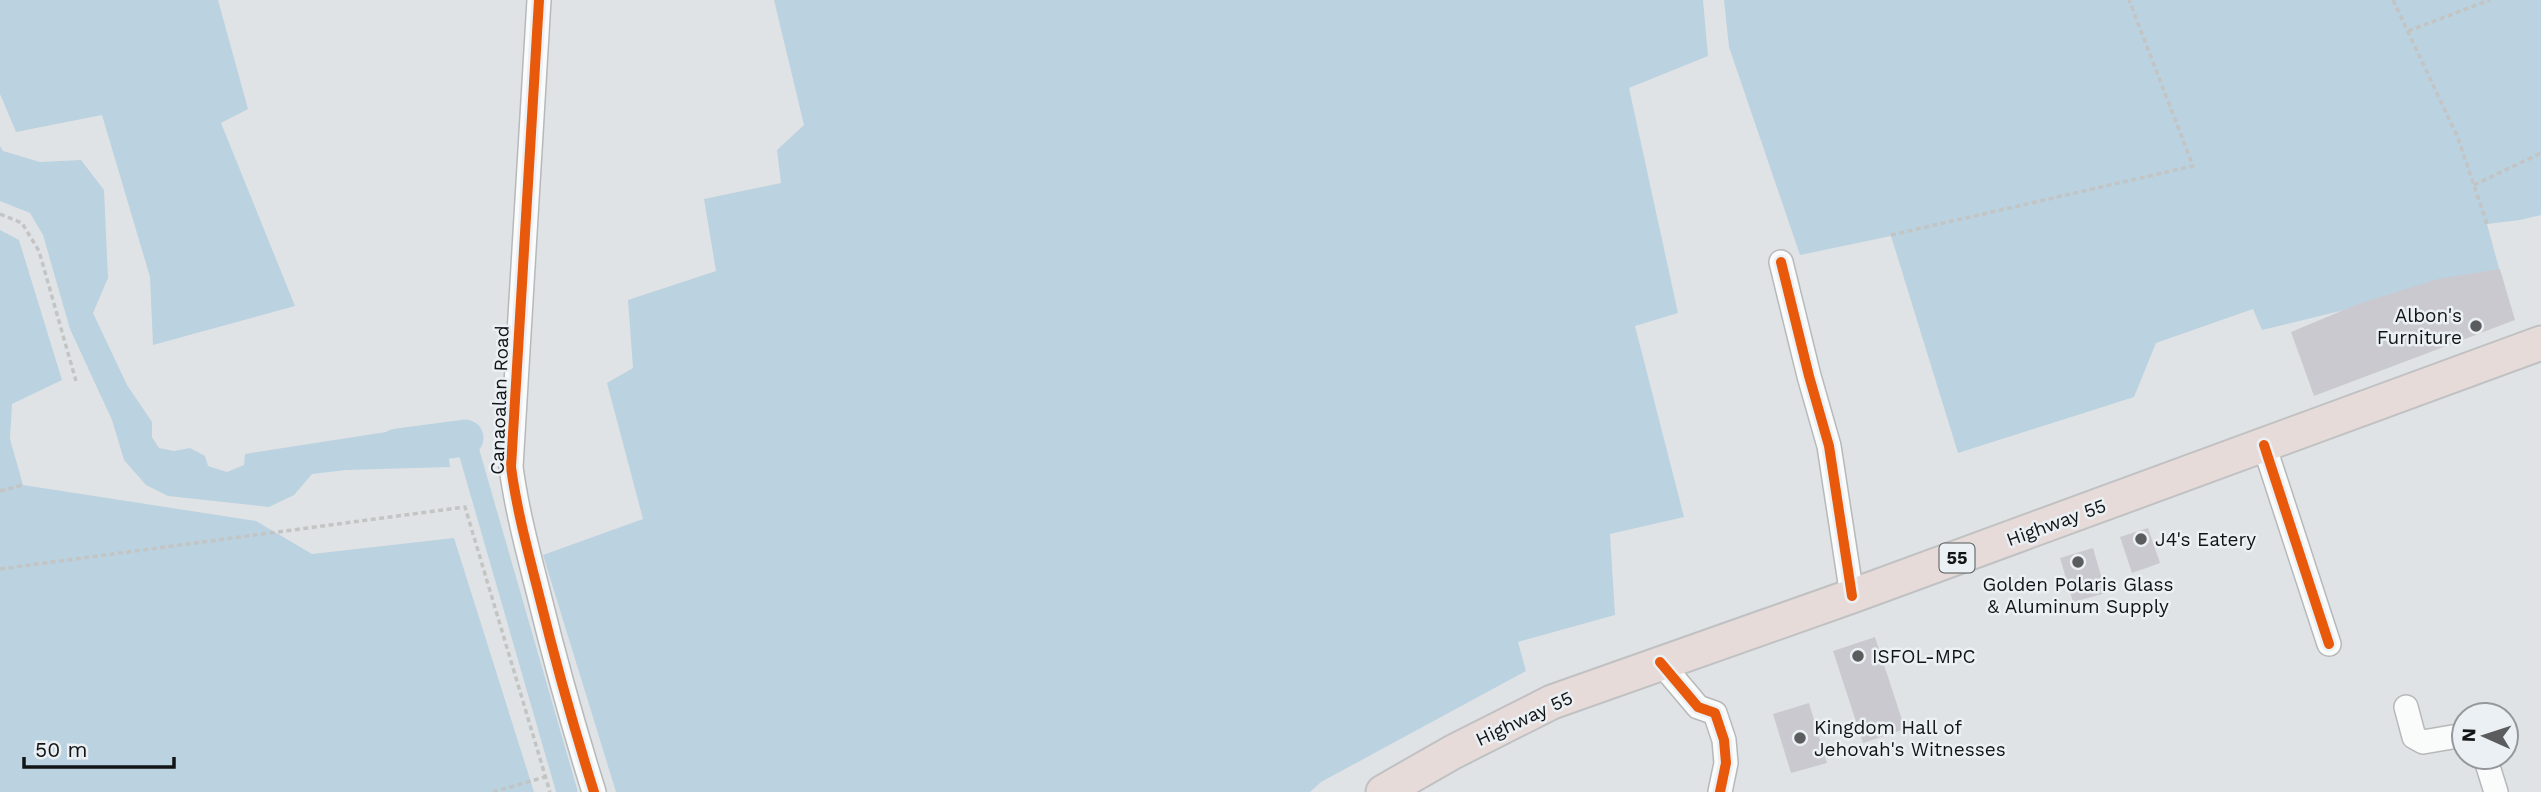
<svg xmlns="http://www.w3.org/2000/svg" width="2541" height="792" viewBox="0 0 2541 792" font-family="'Work Sans',sans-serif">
	<rect width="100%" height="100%" fill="#e0e3e5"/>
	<g fill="#bbd2e0">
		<path d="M0,0H218L248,109L221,123L295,306L153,345L150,277L102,115L16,132L0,94Z"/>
		<path d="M774,0H1703L1708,56L1629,88L1678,313L1635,326L1684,517L1610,534L1615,615L1518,642L1526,671L1321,782L1310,792H616L543,555L643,519L607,383L633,368L628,300L716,271L704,199L781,183L777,150L804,125Z"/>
		<path d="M1724,0H2541V215L2520,220L2487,224L2500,272L2262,330L2253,309L2156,343L2134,397L1958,453L1891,236L1800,255L1729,47Z"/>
		<path d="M0,146L3,151L40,162L81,160L104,190L108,278L93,313L127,385L152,422V437L159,448L174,451L190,448L205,456L208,466L227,472L244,465L245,454L444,423L450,467L346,470L312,474L294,495L269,507L168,496L146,485L124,460L112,420L70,329L43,235L30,213L0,201Z"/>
		<path d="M0,230L19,240L62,380L12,404L10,439L23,485L256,521L312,554L454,538L534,792H0Z"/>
	</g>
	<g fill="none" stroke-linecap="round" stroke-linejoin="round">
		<path stroke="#bbd2e0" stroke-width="21" d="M465,438L567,792"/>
		<path stroke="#bbd2e0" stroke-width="37" d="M397,447L465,438"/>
	</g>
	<g fill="#cac9cf">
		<path d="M2500,269L2515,320L2314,396L2291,332L2358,304L2438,279Z"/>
		<path d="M2148,528L2160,563L2132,573L2120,537Z"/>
		<path d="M2093,548L2106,593L2073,602L2060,558Z"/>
		<path d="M1875,637L1905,729L1863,743L1833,651Z"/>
		<path d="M1809,703L1827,763L1791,773L1773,714Z"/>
	</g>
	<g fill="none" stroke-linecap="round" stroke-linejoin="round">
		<defs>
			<g id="minor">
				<path d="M539,0L511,467C517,512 529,555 540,599C556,664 574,728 594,792"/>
				<path d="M1781,262L1809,376L1829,446L1852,596"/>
				<path d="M2264,445L2329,644"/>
				<path d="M1660,662L1698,707L1715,713L1724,740L1726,763L1720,792"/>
				<path d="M2406,707L2414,737L2423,742L2464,735"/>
				<path d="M2485,757L2496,792"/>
			</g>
			<path id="highway" d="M1383,792L1453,752L1552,702L1852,596L2541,343"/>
		</defs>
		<use href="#minor" stroke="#b6b8b9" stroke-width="26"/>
		<use href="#highway" stroke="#c0c1c2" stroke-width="37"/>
		<g stroke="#c3c4c4" stroke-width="3.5" stroke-dasharray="5 3.5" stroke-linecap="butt">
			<path d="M2393,0L2458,138L2487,224"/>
			<path d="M2408,31L2490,0"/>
			<path d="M2474,185L2541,153"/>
			<path d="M0,214L22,223L39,251L76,381"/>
			<path d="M1891,235L2193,166L2129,0"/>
			<path d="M0,491L23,485"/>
			<path d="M0,569L465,507L550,792"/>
			<path d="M493,792L545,777"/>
		</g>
		<use href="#minor" stroke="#fafbfb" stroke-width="23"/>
		<use href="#highway" stroke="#e6dbd9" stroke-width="33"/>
		<defs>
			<g id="cycleway">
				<path d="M539,0L511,467C517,512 529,555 540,599C556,664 574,728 594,792"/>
				<path d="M1781,262L1809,376L1829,446L1852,596"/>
				<path d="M2264,445L2329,644"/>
				<path d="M1660,662L1698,707L1715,713L1724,740L1726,763L1720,792"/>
			</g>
		</defs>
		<use href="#cycleway" stroke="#ebf0f4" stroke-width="15"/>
		<use href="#cycleway" stroke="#e8590c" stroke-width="10"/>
	</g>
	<g fill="#5a5c5e" stroke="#ebf0f4" stroke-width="2.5">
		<circle cx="2476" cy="326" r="7"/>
		<circle cx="2141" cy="539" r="7"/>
		<circle cx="2078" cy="562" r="7"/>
		<circle cx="1858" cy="656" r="7"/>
		<circle cx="1800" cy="738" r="7"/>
	</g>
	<g text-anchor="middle" stroke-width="5" stroke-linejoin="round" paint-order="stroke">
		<rect fill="#ebf0f4" stroke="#535658" stroke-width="2" x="1939.5" y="543.5" width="35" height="29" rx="5"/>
		<g font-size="18" font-weight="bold" fill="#121415">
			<text x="1957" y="564">55</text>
		</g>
		<g font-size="19" fill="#121415" stroke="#ebf0f4" text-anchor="start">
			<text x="2462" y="322" text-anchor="end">Albon's<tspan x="2462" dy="22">Furniture</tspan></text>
			<text x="2155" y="546">J4's Eatery</text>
			<text x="2078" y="591" text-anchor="middle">Golden Polaris Glass<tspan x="2078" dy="22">&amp; Aluminum Supply</tspan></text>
			<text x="1872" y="663">ISFOL-MPC</text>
			<text x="1814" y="734">Kingdom Hall of<tspan x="1814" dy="22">Jehovah's Witnesses</tspan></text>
		</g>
		<g font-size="19" fill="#121415" stroke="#ebf0f4">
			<text transform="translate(499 400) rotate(-88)" y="7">Canaoalan Road</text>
			<text transform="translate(2056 522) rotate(-20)" y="7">Highway 55</text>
			<text transform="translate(1524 718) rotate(-25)" y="7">Highway 55</text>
		</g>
	</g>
	<g transform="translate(2485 736) rotate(273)"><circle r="33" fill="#ebf0f4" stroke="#94989b" stroke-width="2"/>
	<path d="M0-5L12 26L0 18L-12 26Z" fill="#5a5c5e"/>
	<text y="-10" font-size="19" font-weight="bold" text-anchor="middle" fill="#121415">N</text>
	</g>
	<path d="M24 757v10h150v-10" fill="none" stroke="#121415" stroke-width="3.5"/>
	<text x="35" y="757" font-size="21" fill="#121415" stroke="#ebf0f4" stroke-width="5" paint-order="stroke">50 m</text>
</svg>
